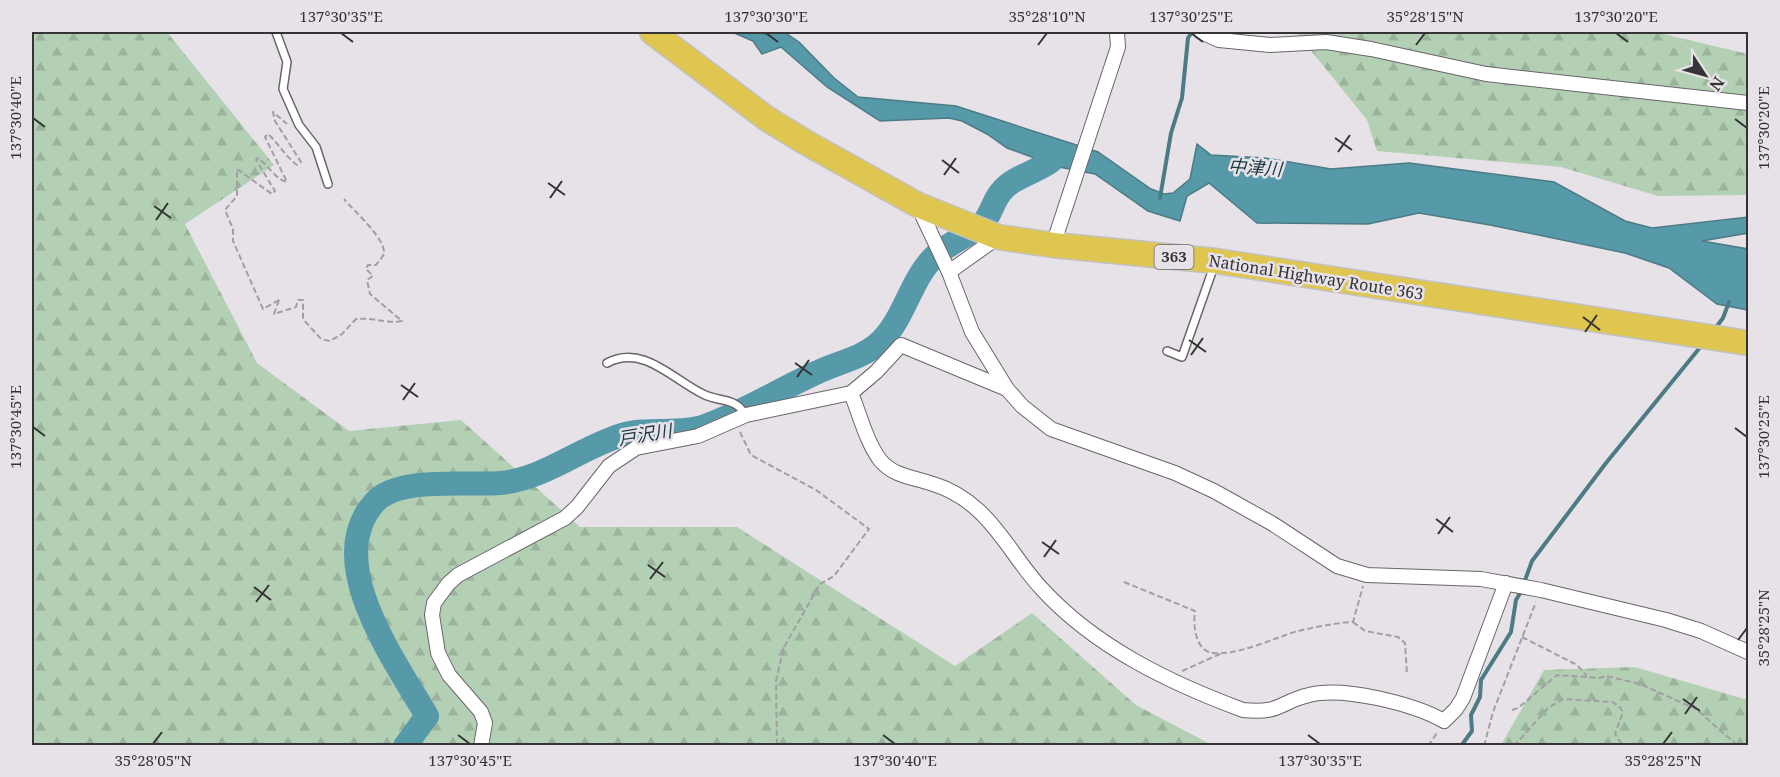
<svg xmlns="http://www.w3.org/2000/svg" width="1780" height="777" viewBox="0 0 1780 777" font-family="'Noto Serif','Noto Sans JP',serif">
	<defs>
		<pattern id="forest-firs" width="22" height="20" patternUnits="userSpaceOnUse" patternTransform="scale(1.5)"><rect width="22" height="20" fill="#b3d0b5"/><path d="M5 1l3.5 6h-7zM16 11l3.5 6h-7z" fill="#9bb39c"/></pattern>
	</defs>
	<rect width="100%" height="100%" fill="#e7e2e8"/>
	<g fill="url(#forest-firs)">
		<path d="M32,32H167L274,165L185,224L257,363L349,431L461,420L580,527H737L955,666L1032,613L1136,705L1212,745H32Z"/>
		<path d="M1296,32H1655L1748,54V195L1658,196L1561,167L1377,151L1367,120Z"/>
		<path d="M1635,667L1748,700V745H1501L1544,670Z"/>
	</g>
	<path fill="#569aa9" stroke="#4c7b86" stroke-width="1.5" d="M732,32H758L767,35L770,32H784L799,42L834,78L858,97L956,106L1098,152L1151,189L1164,194L1173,193L1190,179L1197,144L1211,155L1265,158L1331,169L1409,163L1554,182L1625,221L1652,228L1748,217V233L1702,241L1748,249V310L1717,304L1669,268L1625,253L1490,225L1419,213L1368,224L1257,223L1209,183L1187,196L1180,221L1148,211L1095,174L1059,167L1007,148L987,134L962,121L949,118L880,121L827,87L781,47L762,54L753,41Z"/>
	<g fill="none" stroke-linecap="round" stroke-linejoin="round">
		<g stroke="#4c7b86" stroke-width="4">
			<path d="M1160,198L1171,133L1182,98L1188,38L1192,32"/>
			<path d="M1714,330L1723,318L1729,302"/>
			<path d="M1524,583L1532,561L1606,463L1702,345"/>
			<path d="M1461,746L1472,731L1471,715L1480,697L1481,680L1511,632L1516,600L1522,590"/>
		</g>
		<path stroke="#569aa9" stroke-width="24" d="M405,746L427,716C396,662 321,561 375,502C399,476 468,486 501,483C546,478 580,448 622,435C648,427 680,435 705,426C744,412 780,389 818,372C839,362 867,357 883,339C904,317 911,281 932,259C945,244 968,237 983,223C992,213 993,201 1001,192C1015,174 1043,172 1057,155"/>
		<defs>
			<g id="lane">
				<path d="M276,32L287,62L283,89L299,125L316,147L328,184"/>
				<path d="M1167,351L1182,357L1214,266"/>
				<path d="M607,363C643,344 672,379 703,394C721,403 733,396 746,415"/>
			</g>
			<g id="street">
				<path d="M1201,32L1219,40L1270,45L1326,42L1371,49L1486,74L1748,103"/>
				<path d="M918,206L949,272L972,332L1007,389L1022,406L1051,429L1175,473L1214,491L1273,524L1337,566L1367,575L1481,579L1541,590L1666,620L1701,631L1748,652"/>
				<path d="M1053,245L1118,47L1117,32"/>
				<path d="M949,272L998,237"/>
				<path d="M851,393C860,415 866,441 880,460C894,477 914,477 933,484C950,489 966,499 979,511C1004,534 1019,565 1042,589C1095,647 1170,683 1243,710C1281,714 1279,702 1309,695C1343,686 1414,704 1444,721L1456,709L1463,698L1506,583"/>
				<path d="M481,746L485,723L481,712L449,675L438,653L432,615L434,603L448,584L458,575L565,518L577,507L609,466L636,448L698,436L746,415L851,393L876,372L901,345L1007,389"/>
			</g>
			<path id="highway" d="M652,32L766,118L805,142L918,205L998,237L1053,245L1216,261L1748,343"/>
		</defs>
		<use href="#lane" stroke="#6a656b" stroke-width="10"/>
		<use href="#street" stroke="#6a656b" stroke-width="16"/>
		<use href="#highway" stroke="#c2c2c2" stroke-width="27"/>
		<g stroke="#a29ea3" stroke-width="2" stroke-dasharray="6 3" stroke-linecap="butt">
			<path d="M279,300L263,309L233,241V229L225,210L237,196V169L272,194L275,191L256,160L258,158C268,165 276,180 287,182L265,137L268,134C279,144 285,156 297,165L301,162L275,121L273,112L287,124"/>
			<path d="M279,300L274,314L296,307L298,300H303V319L321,339L330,341L342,334L356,319C372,317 386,324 402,321L370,294L367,280L373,276L366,269L368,265H376C378,262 384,256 384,253C385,238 354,211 344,199"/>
			<path d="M740,432L751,455L816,490L869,529L834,576L820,584L784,647L776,681L777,746"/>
			<path d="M1124,582L1195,611C1193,624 1195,647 1209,652C1231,659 1276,637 1298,631C1316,627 1334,623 1353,622L1363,586"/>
			<path d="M1353,622L1365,631L1398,637L1405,643L1407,675"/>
			<path d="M1522,637L1577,665L1587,676"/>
			<path d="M1182,671L1220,654"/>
			<path d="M1512,710L1518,708L1557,675L1599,678L1606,676L1640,684L1696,709L1738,746"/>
			<path d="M1428,746L1437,733"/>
			<path d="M1484,746L1493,712L1536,602"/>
			<path d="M1514,746L1548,708L1563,699L1612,702L1619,706L1623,712L1615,734L1623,746"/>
		</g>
		<use href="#lane" stroke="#fff" stroke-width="7"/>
		<use href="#street" stroke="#fff" stroke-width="14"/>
		<use href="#highway" stroke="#dfc650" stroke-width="24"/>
	</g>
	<path fill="none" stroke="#353335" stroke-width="2" d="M341,33L353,42M766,33L778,42M1191,33L1203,42M1616,33L1628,42M1038,45L1047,33M1416,45L1425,33M33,118L45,127M1735,119L1747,128M1335,138L1352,150M1338,152L1350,135M942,160L959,173M944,175L956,158M548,183L565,195M550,198L562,181M154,206L171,218M156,220L168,203M1583,317L1600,330M1585,332L1597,315M1189,340L1206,352M1191,355L1203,338M795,363L812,375M797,377L809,360M401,385L418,397M403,400L415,383M33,427L45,436M1735,428L1747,437M1436,519L1453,532M1438,534L1450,517M1042,542L1059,554M1044,557L1056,540M648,565L665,577M650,579L663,562M254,587L271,600M256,602L269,585M1738,640L1747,628M1683,699L1700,711M1685,714L1697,697M458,735L470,744M883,735L895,744M1308,735L1320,744M153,744L162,732M1663,744L1672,732"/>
	<g text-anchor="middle" stroke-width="5" stroke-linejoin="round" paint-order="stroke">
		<rect fill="#e7e2e8" stroke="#6a686b" stroke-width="1.5" x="1154.5" y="245" width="39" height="24" rx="4.5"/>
		<g font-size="15" font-weight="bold" fill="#353335">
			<text x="1174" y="262">363</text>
		</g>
		<g font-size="16" fill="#353335" stroke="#e7e2e8">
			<text transform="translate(1316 277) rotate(9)" y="6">National Highway Route 363</text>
		</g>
		<g font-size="18" font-style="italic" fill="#183940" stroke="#e7e2e8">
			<text transform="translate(1255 168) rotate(4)" y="6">中津川</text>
			<text transform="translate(645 435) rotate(-9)" y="6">戸沢川</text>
		</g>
	</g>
	<rect width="1780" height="777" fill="none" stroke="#e7e2e8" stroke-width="66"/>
	<g transform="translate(1705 75) rotate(126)" stroke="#e7e2e8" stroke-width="4.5" paint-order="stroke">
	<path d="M0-4.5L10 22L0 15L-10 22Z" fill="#353335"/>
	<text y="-9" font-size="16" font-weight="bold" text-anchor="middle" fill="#353335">N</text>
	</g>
	<rect x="33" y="33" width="1714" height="711" fill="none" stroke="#353335" stroke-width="2"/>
	<g font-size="15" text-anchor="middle" fill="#353335">
		<text x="341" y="22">137°30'35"E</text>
		<text x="766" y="22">137°30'30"E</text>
		<text x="1047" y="22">35°28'10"N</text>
		<text x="1191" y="22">137°30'25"E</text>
		<text x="1425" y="22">35°28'15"N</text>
		<text x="1616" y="22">137°30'20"E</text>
		<text transform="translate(16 118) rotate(-90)" y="5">137°30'40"E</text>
		<text transform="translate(1764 128) rotate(-90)" y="5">137°30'20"E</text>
		<text transform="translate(16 427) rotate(-90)" y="5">137°30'45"E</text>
		<text transform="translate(1764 437) rotate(-90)" y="5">137°30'25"E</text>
		<text transform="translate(1764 628) rotate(-90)" y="5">35°28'25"N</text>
		<text x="153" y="766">35°28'05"N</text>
		<text x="470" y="766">137°30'45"E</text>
		<text x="895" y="766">137°30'40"E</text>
		<text x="1320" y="766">137°30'35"E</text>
		<text x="1663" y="766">35°28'25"N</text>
	</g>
</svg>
